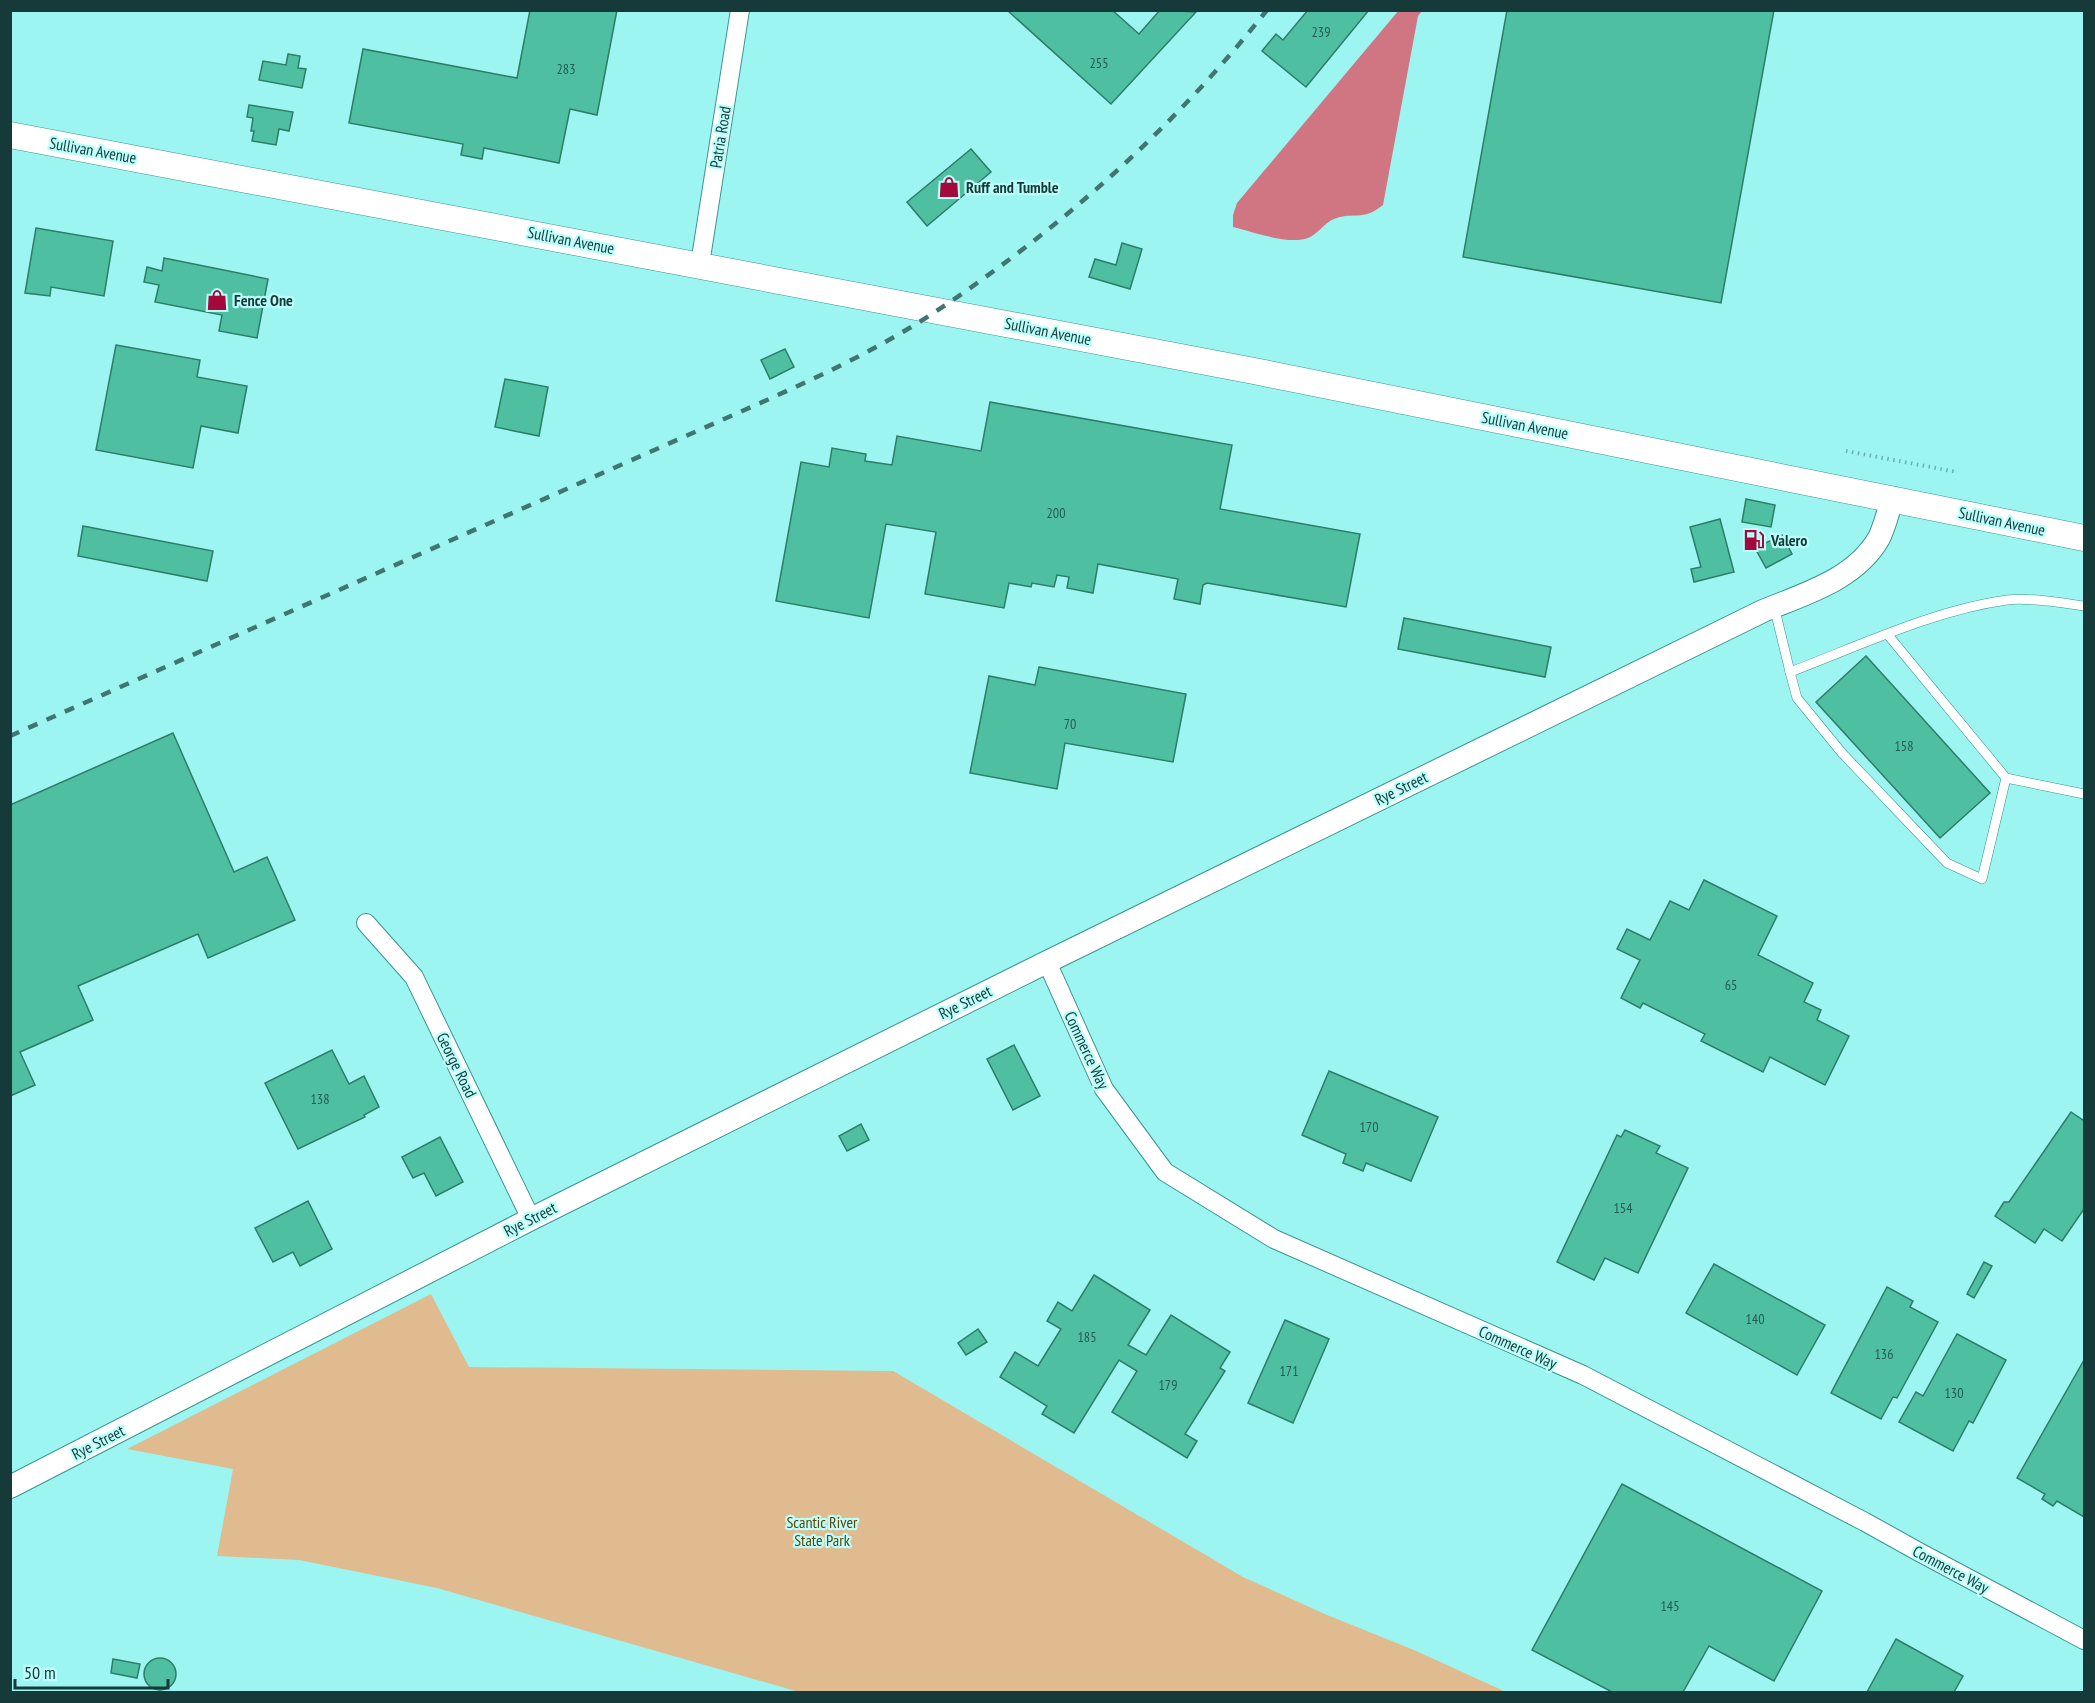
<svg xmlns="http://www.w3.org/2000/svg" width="2095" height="1703" viewBox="0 0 2095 1703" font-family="'PT Sans Narrow',sans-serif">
	<rect width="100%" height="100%" fill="#9df5f1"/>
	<path fill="#dfbb8f" d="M431,1294L469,1367L893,1371L1243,1577L1327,1615L1414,1650L1506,1692H799L437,1588L299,1560L217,1556L233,1469L127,1449Z"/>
	<path fill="#d07682" d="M1399,10L1422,11L1418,16L1383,205C1362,222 1354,211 1334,219C1324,223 1317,235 1308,238C1288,245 1253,232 1233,227V215L1237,203Z"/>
	<g fill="#4fbfa1" stroke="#2d7d68" stroke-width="1.5">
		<path d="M530,10H617L597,115L570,109L559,163L484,148L482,159L461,155L463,144L349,123L363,49L517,78Z"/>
		<path d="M1007,10H1112L1139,34L1160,10L1196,12L1111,104Z"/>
		<path d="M1308,10H1369L1306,87L1262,51L1276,34L1283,40Z"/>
		<path d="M1507,10H1774L1721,303L1463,257Z"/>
		<path d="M288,54L300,56L298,68L306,69L302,88L259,80L263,61L286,65Z"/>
		<path d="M249,105L293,112L289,131L279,129L276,145L252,141L254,131H251L253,118L247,117Z"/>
		<path d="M971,149L991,172L927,226L907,202Z"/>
		<path d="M36,228L113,241L104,296L51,287L50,296L25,293Z"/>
		<path d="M1122,243L1142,249L1130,289L1089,277L1095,259L1116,265Z"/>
		<path d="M164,258L268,279L257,338L219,331L222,315L155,302L159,285L144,282L147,267L162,271Z"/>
		<path d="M116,345L200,360L197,377L247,386L238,433L201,426L193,468L96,450Z"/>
		<path d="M785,349L794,367L770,379L761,360Z"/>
		<path d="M505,379L548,387L539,436L495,427Z"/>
		<path d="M990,402L1232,445L1220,509L1360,534L1346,607L1207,583L1203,585L1200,604L1174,599L1178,579L1098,564L1093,593L1067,588L1069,577L1057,575L1054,587L1032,583L1031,587L1009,583L1004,608L925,594L936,532L886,524L869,618L776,601L801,462L829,467L832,448L866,454L865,461L892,465L897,436L981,451Z"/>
		<path d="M1746,499L1775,505L1771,527L1742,522Z"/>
		<path d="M1720,519L1734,572L1694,582L1691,569L1701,567L1690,527Z"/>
		<path d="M83,526L213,551L207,581L78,556Z"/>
		<path d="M1782,535L1792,554L1766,568L1755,548Z"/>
		<path d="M1404,618L1551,647L1545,677L1398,649Z"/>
		<path d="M1866,656L1990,793L1940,838L1816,702Z"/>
		<path d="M1039,667L1186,694L1173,762L1065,743L1057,789L970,773L989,676L1035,685Z"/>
		<path d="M173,733L234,872L267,857L295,920L208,958L198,934L78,986L93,1020L20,1052L35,1085L10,1096V805Z"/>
		<path d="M1704,880L1777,916L1758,955L1813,983L1804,1002L1821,1010L1817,1020L1849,1036L1825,1085L1770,1057L1763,1072L1701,1041L1705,1034L1643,1003L1640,1008L1621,998L1640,960L1617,949L1627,929L1650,940L1670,901L1689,910Z"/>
		<path d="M1014,1045L1040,1096L1013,1110L987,1059Z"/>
		<path d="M332,1050L349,1084L364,1076L379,1107L364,1115L365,1117L298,1149L265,1083Z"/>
		<path d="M1329,1071L1438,1117L1411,1181L1366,1163L1363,1171L1343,1163L1346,1154L1302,1135Z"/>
		<path d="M2071,1112L2083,1120L2084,1119V1209L2062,1241L2044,1229L2035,1243L1995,1216L2004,1202H2009Z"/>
		<path d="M861,1124L869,1140L847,1151L839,1136Z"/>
		<path d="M1625,1130L1660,1146L1656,1153L1688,1168L1638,1273L1605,1258L1594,1280L1557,1262L1617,1135L1621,1137Z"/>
		<path d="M440,1137L463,1182L436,1196L424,1173L413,1178L402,1157Z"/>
		<path d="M308,1201L332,1249L300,1266L293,1252L273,1262L255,1228Z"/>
		<path d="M1984,1262L1992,1266L1974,1298L1967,1294Z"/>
		<path d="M1714,1264L1825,1325L1797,1375L1686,1313Z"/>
		<path d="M1094,1275L1150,1310L1128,1345L1146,1355L1171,1315L1230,1352L1220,1368L1225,1371L1185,1434L1197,1441L1187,1458L1112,1412L1137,1371L1119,1360L1074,1433L1042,1414L1047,1406L1000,1377L1015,1352L1038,1366L1061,1329L1047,1321L1058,1302L1072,1311Z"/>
		<path d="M1887,1287L1913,1301L1910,1307L1938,1322L1897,1398L1893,1397L1881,1419L1831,1393Z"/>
		<path d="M1285,1320L1329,1339L1293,1423L1248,1403Z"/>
		<path d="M978,1329L987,1342L966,1355L958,1343Z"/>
		<path d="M1957,1334L2006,1360L1973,1423L1969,1421L1953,1451L1899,1422L1916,1392L1923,1396Z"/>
		<path d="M2084,1360V1517L2057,1501L2053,1506L2042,1499L2045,1494L2017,1478Z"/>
		<path d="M1622,1484L1822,1591L1774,1681L1709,1646L1683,1692H1612L1532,1650Z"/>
		<path d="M1896,1639L1963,1676L1954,1692H1867Z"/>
		<circle cx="160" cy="1674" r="16"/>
		<path d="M113,1659L140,1664L137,1678L111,1673Z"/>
	</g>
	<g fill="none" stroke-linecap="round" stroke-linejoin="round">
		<defs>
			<g id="service">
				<path d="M1774,606L1790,672C1859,646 1934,610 2007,600C2028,597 2063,603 2084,606"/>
				<path d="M1790,672L1797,698L1842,753L1947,863L1982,879L2006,778L1888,635"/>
				<path d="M2006,778L2084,794"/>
			</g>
			<g id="minor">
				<path d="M700,264L740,10"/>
				<path d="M366,923L414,977L531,1219"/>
				<path d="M1047,962L1104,1089L1165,1172L1274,1239L1583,1375L1865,1522L1919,1552L2084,1640"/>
			</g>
			<path id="tertiary" d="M10,1487L531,1219L1047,962L1763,611C1804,594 1855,580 1879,538C1885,526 1888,511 1893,498"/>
			<path id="secondary" d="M10,135L1254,371L2084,538"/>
		</defs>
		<use href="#service" stroke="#3a9491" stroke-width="10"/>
		<use href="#minor" stroke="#3a9491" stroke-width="20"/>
		<use href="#tertiary" stroke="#3a9491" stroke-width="24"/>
		<use href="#secondary" stroke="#3a9491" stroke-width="27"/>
		<path stroke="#6bb1ae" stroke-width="4" stroke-dasharray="1.5 4.5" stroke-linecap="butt" d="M1846,451L1957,472"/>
		<use href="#service" stroke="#fff" stroke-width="9"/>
		<use href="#minor" stroke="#fff" stroke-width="18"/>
		<use href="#tertiary" stroke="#fff" stroke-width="22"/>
		<use href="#secondary" stroke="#fff" stroke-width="26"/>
		<path stroke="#407573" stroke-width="4.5" stroke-dasharray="10 10" stroke-linecap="butt" d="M10,736L758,404C807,382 855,360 901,333C939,311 975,285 1010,259C1106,187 1192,105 1267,10"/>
	</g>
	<defs>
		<symbol id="shop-bare" viewBox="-9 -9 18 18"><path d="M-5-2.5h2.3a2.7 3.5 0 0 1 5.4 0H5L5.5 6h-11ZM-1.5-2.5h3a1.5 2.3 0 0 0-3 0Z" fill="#a4093c" stroke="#bafffb" stroke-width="2.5" paint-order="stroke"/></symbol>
		<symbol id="fuel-bare" viewBox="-9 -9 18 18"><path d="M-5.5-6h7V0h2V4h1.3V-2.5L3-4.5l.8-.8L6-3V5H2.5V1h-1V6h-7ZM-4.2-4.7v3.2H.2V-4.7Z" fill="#a4093c" stroke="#bafffb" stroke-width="2.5" paint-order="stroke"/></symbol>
	</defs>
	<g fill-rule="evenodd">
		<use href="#shop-bare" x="934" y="172" width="30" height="30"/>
		<use href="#shop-bare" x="202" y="285" width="30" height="30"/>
		<use href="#fuel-bare" x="1739" y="525" width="30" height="30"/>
	</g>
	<g text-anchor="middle" stroke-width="4.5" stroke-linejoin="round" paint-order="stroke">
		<g font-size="14" fill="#245b53">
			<text x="1321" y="37">239</text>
			<text x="1099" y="68">255</text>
			<text x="566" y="74">283</text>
			<text x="1056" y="518">200</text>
			<text x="1070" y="729">70</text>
			<text x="1904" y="751">158</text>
			<text x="1731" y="990">65</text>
			<text x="320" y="1104">138</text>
			<text x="1369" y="1132">170</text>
			<text x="1623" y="1213">154</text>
			<text x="1755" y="1324">140</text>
			<text x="1087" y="1342">185</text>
			<text x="1884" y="1359">136</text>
			<text x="1289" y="1376">171</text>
			<text x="1168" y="1390">179</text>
			<text x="1954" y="1398">130</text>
			<text x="1670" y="1611">145</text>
		</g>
		<g font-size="16" fill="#153a39" stroke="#bafffb">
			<text transform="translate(720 137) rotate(-81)" y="6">Patria Road</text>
			<text transform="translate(93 150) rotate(10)" y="6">Sullivan Avenue</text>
			<text transform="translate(571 240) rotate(11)" y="6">Sullivan Avenue</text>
			<text transform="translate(1048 331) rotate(11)" y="6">Sullivan Avenue</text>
			<text transform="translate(1525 425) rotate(11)" y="6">Sullivan Avenue</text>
			<text transform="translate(2002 521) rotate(12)" y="6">Sullivan Avenue</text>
			<text transform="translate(1401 788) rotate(-26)" y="6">Rye Street</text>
			<text transform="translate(965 1002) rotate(-26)" y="6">Rye Street</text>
			<text transform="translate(1087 1050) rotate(65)" y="6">Commerce Way</text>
			<text transform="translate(457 1065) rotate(64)" y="6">George Road</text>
			<text transform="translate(530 1219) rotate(-27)" y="6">Rye Street</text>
			<text transform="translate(1518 1347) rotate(24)" y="6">Commerce Way</text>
			<text transform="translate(98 1442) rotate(-27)" y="6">Rye Street</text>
			<text transform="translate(1951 1569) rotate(28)" y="6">Commerce Way</text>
		</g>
		<g font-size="16" font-weight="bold" fill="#153a39" stroke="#bafffb" text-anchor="start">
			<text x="966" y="193">Ruff and Tumble</text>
			<text x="234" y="306">Fence One</text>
			<text x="1771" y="546">Valero</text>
		</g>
		<g font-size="16" fill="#654002" stroke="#bafffb">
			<text x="822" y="1528">Scantic River<tspan x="822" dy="18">State Park</tspan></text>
		</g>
	</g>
	<rect width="2095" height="1703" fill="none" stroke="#153a39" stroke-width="24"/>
	<path d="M15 1679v9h153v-9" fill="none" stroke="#153a39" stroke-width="3"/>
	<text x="24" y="1679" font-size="18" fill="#153a39" stroke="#bafffb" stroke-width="4.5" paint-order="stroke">50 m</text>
</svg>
